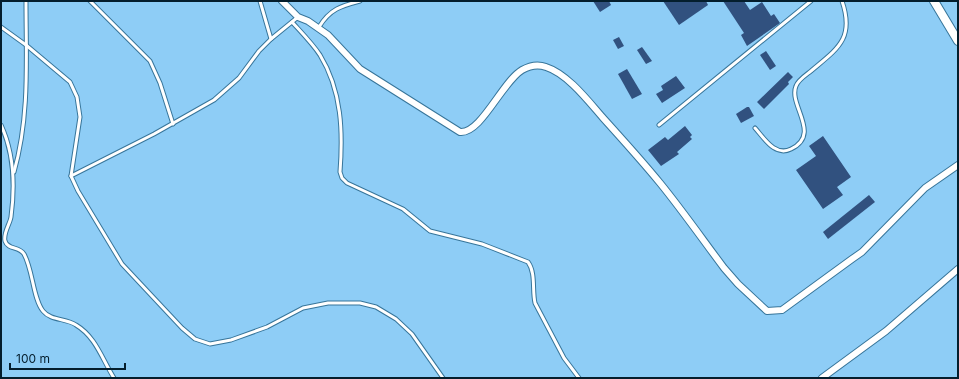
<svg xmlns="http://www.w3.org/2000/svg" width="959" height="379" viewBox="0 0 959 379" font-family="Inter,sans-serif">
	<rect width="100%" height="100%" fill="#8ecdf6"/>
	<g fill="#31517f">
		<path d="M593,1H609L611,5L600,12Z"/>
		<path d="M663,1H706L708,5L679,25Z"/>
		<path d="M723,1H744L750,10L762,2L771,16L774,14L780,23L747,46L741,35L744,33Z"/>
		<path d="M619,37L624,46L618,49L613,40Z"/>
		<path d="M642,47L652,61L646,64L637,50Z"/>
		<path d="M766,51L776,66L770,70L760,55Z"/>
		<path d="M627,69L642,94L632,99L618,74Z"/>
		<path d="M788,72L793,77L788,82L789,84L764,109L757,102Z"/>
		<path d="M676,76L685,88L662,103L656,94L663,90L661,86Z"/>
		<path d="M747,107H749L754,116L741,123L736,114Z"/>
		<path d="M685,126L692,135L690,137L692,139L677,152L679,154L661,166L648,150L665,137L668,140Z"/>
		<path d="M823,136L851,177L837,187L843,195L823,209L796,170L816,156L809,146Z"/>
		<path d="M869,195L875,202L828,239L823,232Z"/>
	</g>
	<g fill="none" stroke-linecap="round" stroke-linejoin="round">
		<defs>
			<g id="service">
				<path d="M90,1L150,61L160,83L173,124"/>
				<path d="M260,1L271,39"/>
				<path d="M292,22C301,32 312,43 320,55C342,91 343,132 340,172L342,178L347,183L403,209L430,231L482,244L528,262C536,273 532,290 535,303L564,358L579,378"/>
				<path d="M1,27L26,45L70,82L77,97L80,117L71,176L78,191L122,264L182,328L195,339L210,344L231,340L267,327L303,308L328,303H360L376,307L396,319L412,334L443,378"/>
				<path d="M319,27C330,9 341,6 360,1"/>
				<path d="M1,125C14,153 15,187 11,217C10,224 3,233 5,241C8,250 19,246 24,254C33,270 33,299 43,311C51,321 66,318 76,325C96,337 102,359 114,378"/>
				<path d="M659,125L811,1"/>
				<path d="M755,128C764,138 775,157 791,149C822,134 788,105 796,86C798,80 806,75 811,71C837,49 855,39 842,1"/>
				<path d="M14,172C30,116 26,58 26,1"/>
				<path d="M71,176L154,134L214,100L239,78L259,51L271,39L298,17"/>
			</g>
			<g id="minor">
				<path d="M282,1L298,17L308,21L328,35L360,69L460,132C481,134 502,82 522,70C529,66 538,64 546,67C568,74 589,102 604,119C623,140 642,161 660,183C682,210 703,240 724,268L738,284L767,311L782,310L852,259L862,252L925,188L958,165"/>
				<path d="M822,378L886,331L958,269"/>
			</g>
			<path id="tertiary" d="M934,1L958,41"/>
		</defs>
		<use href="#service" stroke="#37759a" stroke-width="5"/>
		<use href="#minor" stroke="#37759a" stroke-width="8"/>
		<use href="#tertiary" stroke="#37759a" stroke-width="10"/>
		<use href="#service" stroke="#fff" stroke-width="3"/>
		<use href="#minor" stroke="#fff" stroke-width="6"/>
		<use href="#tertiary" stroke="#fff" stroke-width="8"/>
	</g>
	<rect width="959" height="379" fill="none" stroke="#041e2d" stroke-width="4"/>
	<path d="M10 363v6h115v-6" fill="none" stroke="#041e2d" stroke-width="2"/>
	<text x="16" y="363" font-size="12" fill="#041e2d" stroke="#8ecdf6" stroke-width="3" paint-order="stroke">100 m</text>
</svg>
